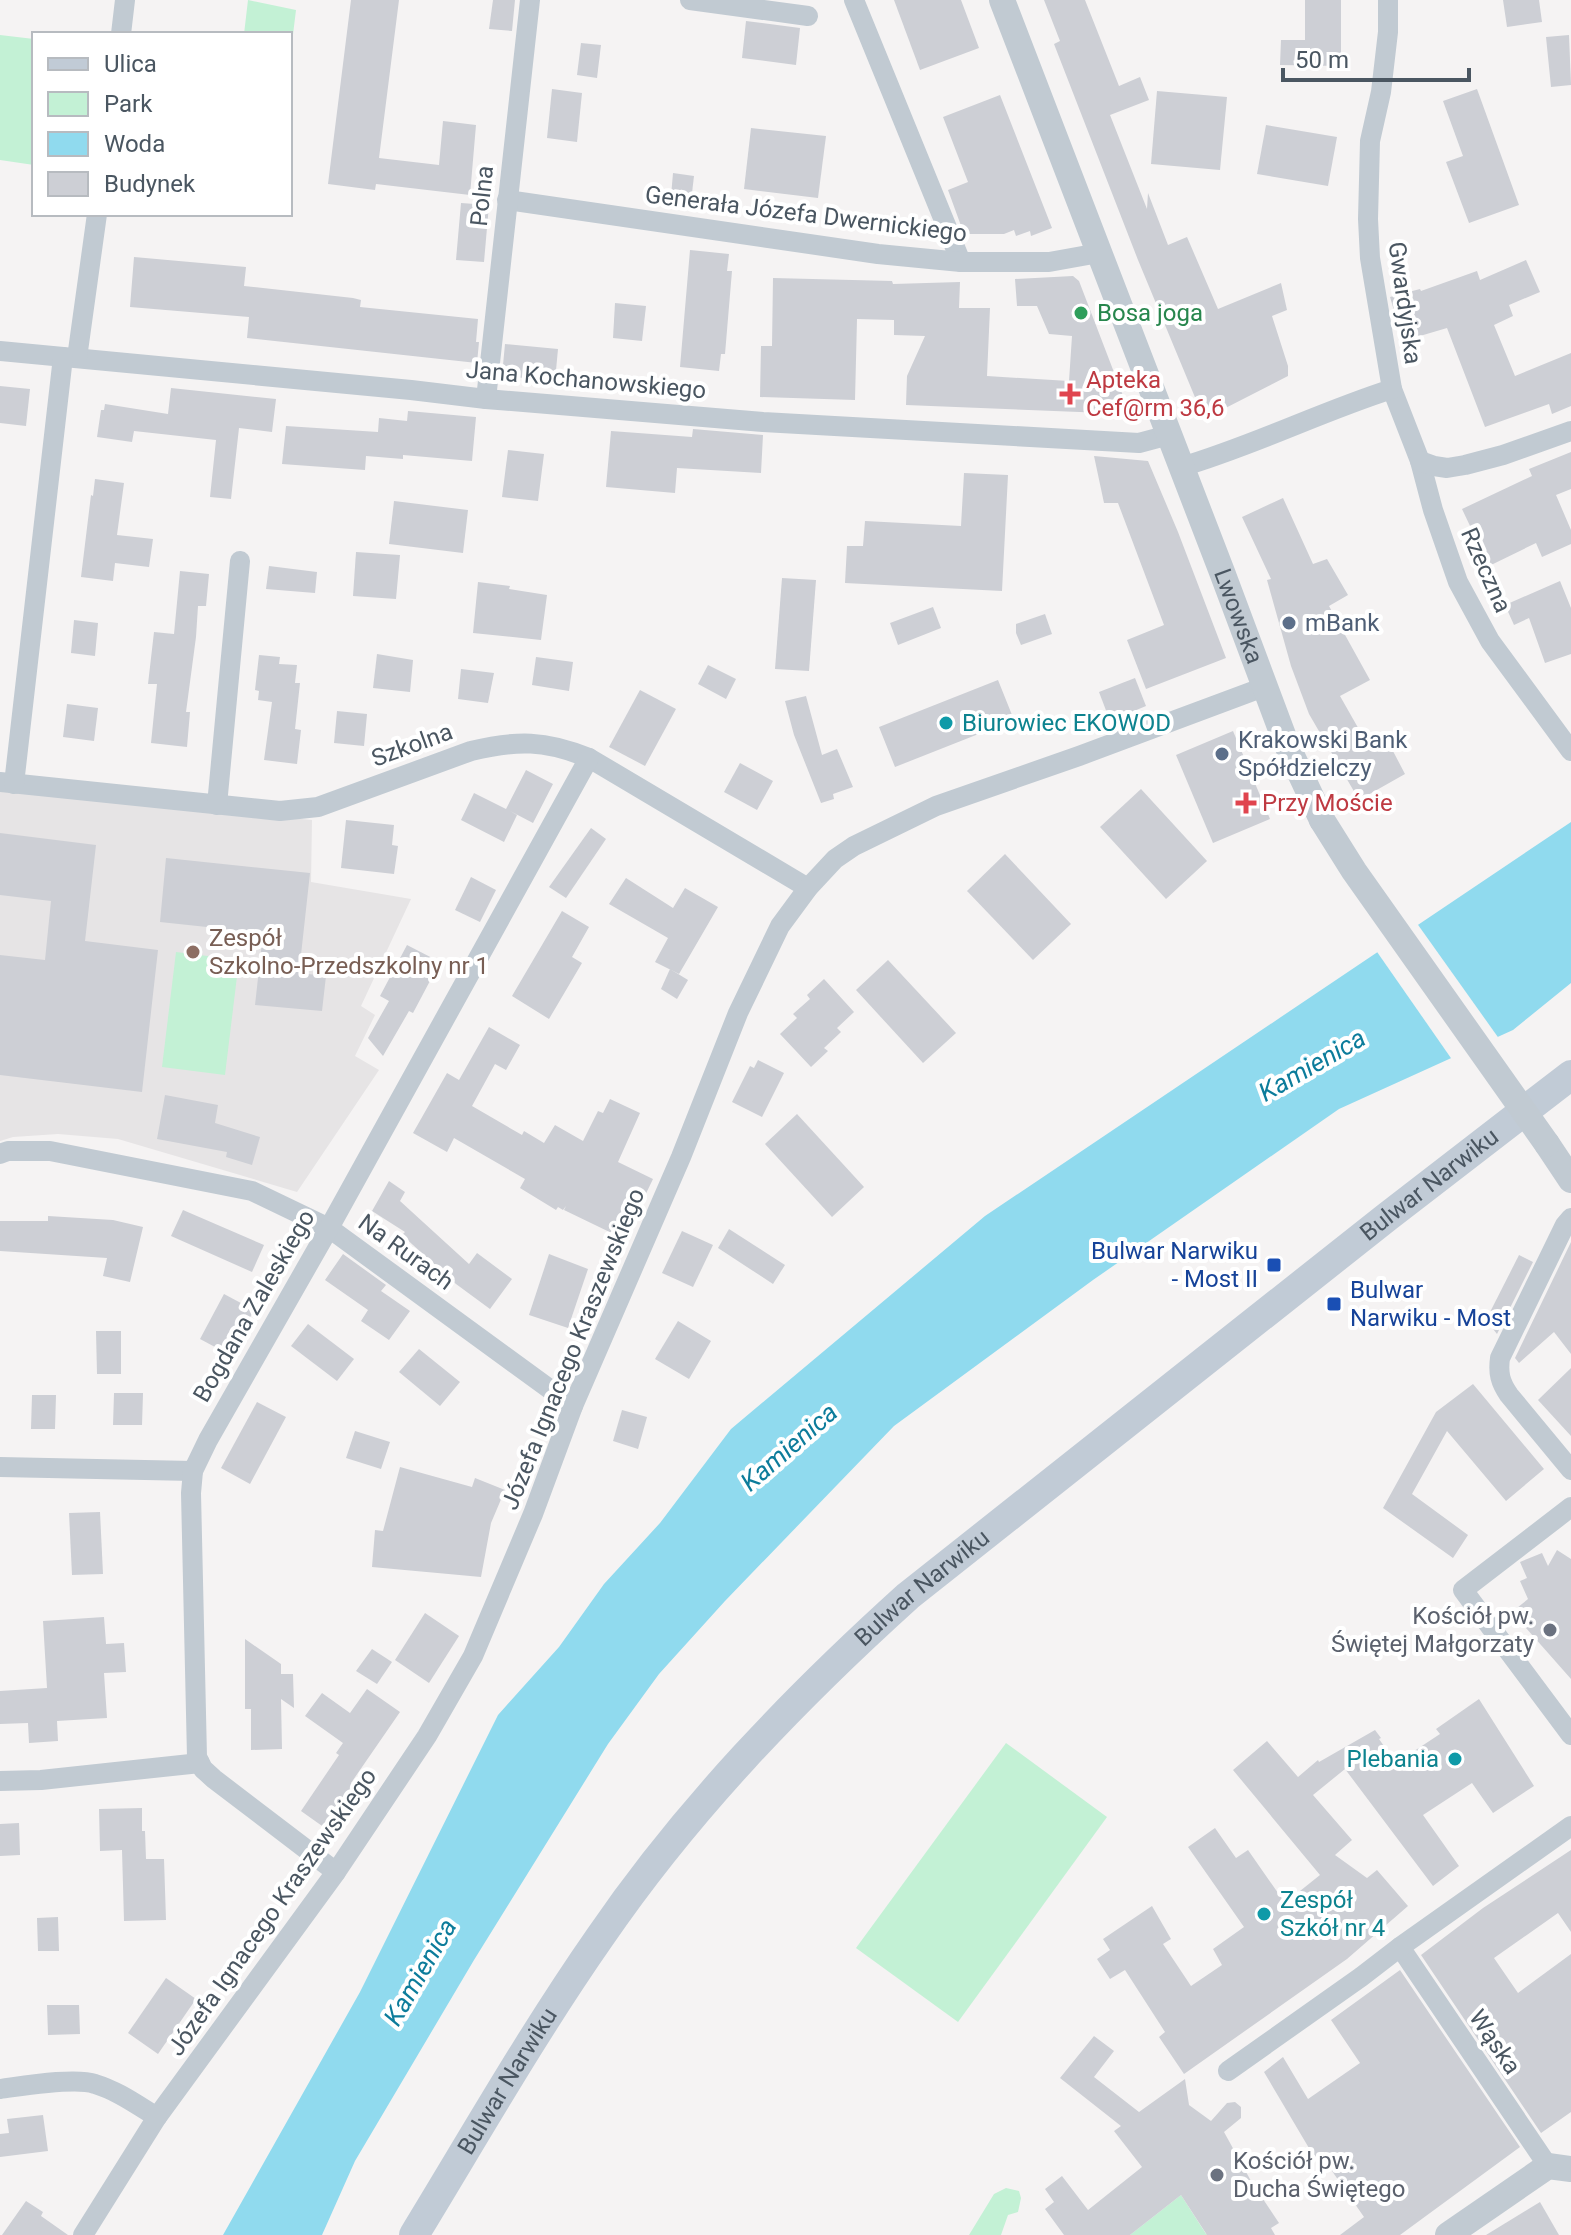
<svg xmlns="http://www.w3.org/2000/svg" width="1571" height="2235" viewBox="0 0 1571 2235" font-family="Roboto,sans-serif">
	<rect width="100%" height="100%" fill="#f5f3f3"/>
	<path fill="#e6e4e5" d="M0,790L312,820L311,882L411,899L361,1006L375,1015L355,1056L379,1070L297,1192L118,1139L58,1134L13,1137L0,1141Z"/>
	<g fill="#c3f1d5">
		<path d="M248,0L296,10L290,59V34H244Z"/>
		<path d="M0,35L34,39V165L0,160Z"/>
		<path d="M176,952L239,960L225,1075L162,1067Z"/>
		<path d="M1006,1743L1107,1817L958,2022L856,1948Z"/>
		<path d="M1006,2188L1019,2191L1021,2198L1018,2212L1008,2215L1001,2235H969L994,2194Z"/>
		<path d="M1181,2195L1206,2234L1209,2235H1130Z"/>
	</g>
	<path fill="#90daee" d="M1571,822V983L1513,1030L1339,1109L1093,1280L894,1426L725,1601L659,1674L608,1744L474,1960L355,2161L322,2235H223L360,1992L498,1715L559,1647L604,1584L660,1523L731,1429L985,1216Z"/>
	<path fill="#f5f3f3" d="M1416,922L1500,1040L1453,1061L1375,949Z"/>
	<g fill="#cdcfd5">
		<path d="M351,0H399L379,158L439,165L443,121L476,125L470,195L376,184L375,190L328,184Z"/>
		<path d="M493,0H515L512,31L489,29Z"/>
		<path d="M894,0H961L979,48L920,70Z"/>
		<path d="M1044,0H1085L1119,86L1140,77L1149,100L1110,115L1147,209L1148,193L1168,245L1187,237L1218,309L1281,283L1287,310L1272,316L1288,366V376L1204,419L1138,260L1054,44L1060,41Z"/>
		<path d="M1305,0H1341V66L1280,65L1281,40H1305Z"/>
		<path d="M1503,0H1539L1542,22L1507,27Z"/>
		<path d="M746,21L800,28L796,65L742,58Z"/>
		<path d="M1569,35L1571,85L1551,87L1546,37Z"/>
		<path d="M581,43L601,45L597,78L577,75Z"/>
		<path d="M552,89L582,93L577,142L547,138Z"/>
		<path d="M1477,89L1519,205L1469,223L1446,162L1463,156L1443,101Z"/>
		<path d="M1157,91L1227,97L1220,170L1151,164Z"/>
		<path d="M1000,95L1052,228L1031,236L1030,231L1016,236L1014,230L1004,234H964L948,190L968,182L943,117Z"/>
		<path d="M1266,125L1337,137L1328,186L1257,174Z"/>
		<path d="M751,128L826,136L818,198L744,189Z"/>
		<path d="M673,173L694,176L690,210L670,208Z"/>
		<path d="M461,203L489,205L484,262L456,260Z"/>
		<path d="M690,250L729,254L727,271H732L725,354H721L719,371L680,367Z"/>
		<path d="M134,257L246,267L244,286L353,298L361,300L360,307L478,319L476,342H479L477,363L247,338L249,317L130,307Z"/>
		<path d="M1526,260L1540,292L1509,305L1513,316L1494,325L1515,376L1571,353V406L1552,414L1549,404L1485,427L1447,328L1403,341L1390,297L1420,289L1421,291L1477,271L1480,280Z"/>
		<path d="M1073,276L1079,281L1130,414L906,405L907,376L925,336L894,335V320L857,319L855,400L760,397L761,346H772L773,278L892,281L893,284L960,282L959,308H990L987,376L1069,381L1072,336L1049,334L1037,306H1017L1015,279Z"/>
		<path d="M615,303L646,306L642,341L613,338Z"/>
		<path d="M505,344L558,349L555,381L504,376L505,365H503Z"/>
		<path d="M0,386L30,389L26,426L0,423Z"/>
		<path d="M171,388L276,399L272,432L239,428L231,499L210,497L216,440L134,431L132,442L97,437L101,410H104L105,404L168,414Z"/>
		<path d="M408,411L476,417L472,461L403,455V459L366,456L365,470L282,464L286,426L378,432L379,418L407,421Z"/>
		<path d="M693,429L763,435L761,473L677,468L675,493L606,487L611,431L692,437Z"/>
		<path d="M508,450L544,454L538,501L502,497Z"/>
		<path d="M1571,452V489L1556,495L1571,530V544L1542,557L1536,543L1489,566L1462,509L1532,476L1529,469Z"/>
		<path d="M1094,456L1148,461L1178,532L1226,658L1146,689L1127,640L1164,625L1118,503H1104Z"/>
		<path d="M964,473L1008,475L1002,591L845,583L847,546H863L865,521L961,526Z"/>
		<path d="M95,479L124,483L117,535L153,539L149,567L115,563L113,581L81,577L91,495L93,496Z"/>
		<path d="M1283,498L1313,564L1327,559L1348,595L1329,606L1370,680L1340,696L1365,740L1383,732L1405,774L1359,800L1309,714L1291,666L1267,580L1271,579L1242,517Z"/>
		<path d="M394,501L468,510L463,553L389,544Z"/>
		<path d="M356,552L400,555L396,599L353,596Z"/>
		<path d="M269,566L317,572L315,593L266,589Z"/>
		<path d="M180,571L209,574L206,606H198L196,637L186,712H190L187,747L151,743L157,684H148L154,632L174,634Z"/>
		<path d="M782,578L816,580L809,671L775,669Z"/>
		<path d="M1560,581L1571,608V654L1545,663L1529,618L1514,625L1505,605Z"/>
		<path d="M478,582L510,586L509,589L547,595L541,640L473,633Z"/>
		<path d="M933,607L941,628L898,645L890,623Z"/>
		<path d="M1045,614L1052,634L1021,645L1016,633V624Z"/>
		<path d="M74,620L98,623L95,656L71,653Z"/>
		<path d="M377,654L413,660L410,692L373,688Z"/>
		<path d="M259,655L280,657L279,664L297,665L295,683H300L295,729L301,730L297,764L264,760L272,702L258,700L259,691L255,690Z"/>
		<path d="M536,657L573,662L569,691L532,685Z"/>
		<path d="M708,665L736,679L726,699L698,684Z"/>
		<path d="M461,669L494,673L488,703L458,699Z"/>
		<path d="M1135,678L1146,706L1110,721L1099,692Z"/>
		<path d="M998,680L1014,720L895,767L879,727Z"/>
		<path d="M640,690L676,709L645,766L609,747Z"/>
		<path d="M806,696L822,755L837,749L853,787L833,794L834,799L821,803L794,735L785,701Z"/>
		<path d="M67,704L98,708L94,741L63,737Z"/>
		<path d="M337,711L367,714L364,746L334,743Z"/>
		<path d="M1233,731L1270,819L1213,843L1176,755Z"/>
		<path d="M740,763L773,781L757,810L724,792Z"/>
		<path d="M526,770L553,784L533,823L510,811L517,815L504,842L461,820L474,793L506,809Z"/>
		<path d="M1141,789L1207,861L1166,899L1100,827Z"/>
		<path d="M346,820L394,825L392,845L398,846L394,874L341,868Z"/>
		<path d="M591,828L606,839L566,898L549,887Z"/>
		<path d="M0,833L96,845L85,941L158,950L142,1092L0,1075V955L45,960L51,901L0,895Z"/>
		<path d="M1005,854L1071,924L1033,960L967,891Z"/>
		<path d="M166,858L310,873L299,973L326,976L322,1011L255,1005L263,933L160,922Z"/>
		<path d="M471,877L496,890L480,922L455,910Z"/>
		<path d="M626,878L673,908L685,888L718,907L679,974L655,962L668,938L609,904Z"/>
		<path d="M562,911L589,927L572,957L582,963L549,1019L512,996Z"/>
		<path d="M407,945L440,962L413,1013L409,1011L383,1056L368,1038L389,1001L380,996Z"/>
		<path d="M888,960L956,1033L923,1063L856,990Z"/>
		<path d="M670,969L688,980L677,999L661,989Z"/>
		<path d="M824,979L854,1012L837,1028L841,1032L824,1048L828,1051L811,1067L780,1034L797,1018L793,1014L810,999L807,995Z"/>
		<path d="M489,1027L520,1045L506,1070L495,1064L472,1106L522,1135L524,1131L544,1143L555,1125L583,1141L598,1111L603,1113L610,1099L640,1113L618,1162L653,1179L624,1239L564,1210L566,1206L563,1210L558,1207L556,1210L520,1188L525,1179L454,1138L447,1152L413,1133L447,1073L459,1080Z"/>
		<path d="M758,1060L784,1073L762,1117L732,1102L750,1066L754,1068Z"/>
		<path d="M165,1095L218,1105L215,1123L260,1137L252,1165L226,1157L227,1152L157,1139Z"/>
		<path d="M797,1114L864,1187L832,1217L765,1144Z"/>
		<path d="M389,1181L405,1192L400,1201L469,1264L477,1253L512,1279L490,1309L456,1284L402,1235L405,1232L372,1211Z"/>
		<path d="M183,1210L264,1245L252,1272L171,1236Z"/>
		<path d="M48,1216L113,1220L143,1227L130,1282L103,1276L107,1258L0,1251V1221H48Z"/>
		<path d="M729,1229L785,1265L773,1284L718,1248Z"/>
		<path d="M682,1231L713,1245L693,1287L662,1273Z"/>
		<path d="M1571,1242V1354L1554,1332L1519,1363L1515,1358Z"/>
		<path d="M343,1254L386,1285L381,1291L410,1311L389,1340L361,1321L368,1310L325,1280Z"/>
		<path d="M549,1254L588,1269L568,1328L529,1315Z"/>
		<path d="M1519,1255L1533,1262L1497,1334L1486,1320Z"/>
		<path d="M224,1294L254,1310L230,1355L200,1339Z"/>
		<path d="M678,1321L711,1341L689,1379L655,1359Z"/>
		<path d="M308,1324L354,1359L337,1381L291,1346Z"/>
		<path d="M96,1331H121V1374H97Z"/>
		<path d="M419,1349L460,1382L440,1406L399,1372Z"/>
		<path d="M1571,1368V1436L1538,1400Z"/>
		<path d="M1473,1384L1544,1469L1506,1501L1447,1431L1412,1494L1468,1535L1453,1558L1383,1508L1436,1412Z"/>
		<path d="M114,1393H143L142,1425H113Z"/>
		<path d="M32,1395H56L55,1429H31Z"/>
		<path d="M257,1402L286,1417L250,1484L221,1468Z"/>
		<path d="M622,1410L647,1417L638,1449L613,1441Z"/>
		<path d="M355,1431L390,1442L381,1469L346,1458Z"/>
		<path d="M400,1467L472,1487L475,1478L505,1490L491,1523L481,1577L372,1567L375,1530L383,1531Z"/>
		<path d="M100,1512L103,1574L72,1575L69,1513Z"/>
		<path d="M1557,1550L1571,1559V1679L1512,1612L1528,1599L1520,1581L1527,1578L1520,1562L1542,1553L1548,1566Z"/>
		<path d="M425,1613L459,1636L429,1683L395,1660Z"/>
		<path d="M104,1617L106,1644L124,1643L126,1672L104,1673L107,1718L57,1721L58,1741L29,1743L28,1723L0,1724V1691L47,1688L43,1621Z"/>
		<path d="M245,1639L281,1664V1674H293L294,1708L281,1699L282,1749L251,1750V1709H245Z"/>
		<path d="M372,1649L392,1662L377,1684L356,1671Z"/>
		<path d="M367,1689L400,1712L351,1783L362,1791L332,1833L301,1811L339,1755L336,1753L343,1743L305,1716L322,1693L350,1713Z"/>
		<path d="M1479,1699L1534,1786L1493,1813L1472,1783L1423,1815L1459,1866L1433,1886L1345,1769L1313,1795L1352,1840L1335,1855L1367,1878L1377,1870L1408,1906L1347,1959L1184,2074L1159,2037L1165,2032L1125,1970L1110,1979L1097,1959L1110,1950L1103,1939L1152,1906L1171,1939L1163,1944L1191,1986L1222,1965L1213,1949L1244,1927L1188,1847L1215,1828L1236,1858L1248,1850L1285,1903L1320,1875L1233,1770L1267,1741L1298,1777L1318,1760L1319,1762L1375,1730L1381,1738L1379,1739L1396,1763L1440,1734L1436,1729Z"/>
		<path d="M142,1808V1831H145L146,1859H164L166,1920L124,1921L122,1850L100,1851L99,1809Z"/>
		<path d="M19,1823L20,1855L0,1856V1824Z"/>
		<path d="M1571,1850V1932L1558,1913L1494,1958L1518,1993L1571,1954V2112L1541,2133L1421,1955L1483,1908Z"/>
		<path d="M58,1917L59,1951H38L37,1918Z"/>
		<path d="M1400,1970L1520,2147L1400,2235H1340L1364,2217L1325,2161L1319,2165L1264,2072L1283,2057L1308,2099L1360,2063L1331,2020Z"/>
		<path d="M166,1978L196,1999L158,2054L128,2033Z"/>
		<path d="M47,2005H79L80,2034L48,2035Z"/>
		<path d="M1094,2036L1114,2051L1094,2077L1139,2112L1185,2079L1189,2105L1211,2121L1227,2103L1235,2102L1241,2107V2118L1224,2132L1251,2181L1279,2223L1271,2228L1275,2235H1207L1181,2195L1130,2235H1064L1045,2209L1054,2202L1045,2189L1062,2176L1088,2210L1142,2167L1114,2131L1121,2126L1060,2078Z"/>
		<path d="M43,2115L48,2151L0,2157V2134L9,2133L7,2119Z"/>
		<path d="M26,2201L43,2212L41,2216L68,2235H2Z"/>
		<path d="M1540,2202L1559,2235H1486Z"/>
	</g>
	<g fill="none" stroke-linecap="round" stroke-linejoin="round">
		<g stroke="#c1cad2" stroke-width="20">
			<path d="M690,0L808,16"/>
			<path d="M854,0L961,262"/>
			<path d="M121,34L125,0"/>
			<path d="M507,200L878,254L961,262H1049L1099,253"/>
			<path d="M0,351L411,390L486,399L763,422L1139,443L1169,435"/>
			<path d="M77,358L97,214"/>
			<path d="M1392,389L1420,461L1433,510L1458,582L1490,641L1571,751"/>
			<path d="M486,399L530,0"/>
			<path d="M1420,461L1434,466L1447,468L1465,465L1503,455L1571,431"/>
			<path d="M1181,467C1253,446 1320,412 1392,389L1370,258L1368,219L1370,141L1381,92L1388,32V0"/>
			<path d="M0,782L280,811L318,807L471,751C517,740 545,740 589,758L808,888"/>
			<path d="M14,784L63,357"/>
			<path d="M217,805L240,561"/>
			<path d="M0,1154L8,1151H50L252,1191L329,1228L573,1406"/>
			<path d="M1571,1218L1565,1225L1500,1358C1498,1373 1500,1382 1509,1395L1571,1470"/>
			<path d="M0,1467L193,1471"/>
			<path d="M1571,1507L1463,1590L1571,1735"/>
			<path d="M0,1781L41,1780L200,1763"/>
			<path d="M336,1872L214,1779L203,1769L197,1757L191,1493L193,1471L208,1440L329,1228L589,758"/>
			<path d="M1400,1947L1548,2166"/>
			<path d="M1228,2071L1361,1977L1400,1947L1571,1826"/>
			<path d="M0,2089C23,2086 75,2077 95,2084C118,2091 137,2105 157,2117"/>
			<path d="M83,2235L157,2117L336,1872L427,1736L473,1656L533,1514L573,1406L681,1157L738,1013L780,926L808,888L835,859L854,846L936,806L1079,756L1264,687"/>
		</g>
		<g stroke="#c1cad2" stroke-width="26">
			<path id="s1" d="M1002,0L1222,572L1286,743L1322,820"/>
			<path d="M1547,1144L1571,1180"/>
			<path d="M1448,2235L1548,2166L1571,2169"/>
		</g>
		<path stroke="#c1cbd6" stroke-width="30" id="s2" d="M414,2235C475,2135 533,2033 600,1937C687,1810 794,1699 908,1596L1387,1217L1571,1075"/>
		<path stroke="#c1cad2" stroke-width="26" d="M1322,820L1354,871L1547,1144"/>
	</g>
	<circle fill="#2e9e5b" stroke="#fff" stroke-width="3" cx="1081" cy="313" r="8"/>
	<g fill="#e0444e" stroke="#fff" stroke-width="3">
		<path d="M1066 382h8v8h8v8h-8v8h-8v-8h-8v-8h8z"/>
		<path d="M1242 791h8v8h8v8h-8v8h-8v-8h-8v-8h8z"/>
	</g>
	<g fill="#5c6f8a" stroke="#fff" stroke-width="3">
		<circle cx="1289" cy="623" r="8"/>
		<circle cx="1222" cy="754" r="8"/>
	</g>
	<g fill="#0f9aa8" stroke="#fff" stroke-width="3">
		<circle cx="946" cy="723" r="8"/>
		<circle cx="1455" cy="1759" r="8"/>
		<circle cx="1264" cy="1914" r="8"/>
	</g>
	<circle fill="#8d6e63" stroke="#fff" stroke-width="3" cx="193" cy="952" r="8"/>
	<g fill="#1a4fb4" stroke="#fff" stroke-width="3">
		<rect x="1266" y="1257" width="16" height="16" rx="4"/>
		<rect x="1326" y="1296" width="16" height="16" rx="4"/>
	</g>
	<g fill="#6b7280" stroke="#fff" stroke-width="3">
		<circle cx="1550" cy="1630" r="8"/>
		<circle cx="1217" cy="2175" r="8"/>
	</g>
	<g text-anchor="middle" stroke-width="8" stroke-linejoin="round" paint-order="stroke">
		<g font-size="24" fill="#4a5661" stroke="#fff">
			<text transform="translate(482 196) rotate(-84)" y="8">Polna</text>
			<text transform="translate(806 214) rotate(7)" y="8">Generała Józefa Dwernickiego</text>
			<text transform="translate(1405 303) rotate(82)" y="8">Gwardyjska</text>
			<text transform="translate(586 380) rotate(5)" y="8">Jana Kochanowskiego</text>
			<text transform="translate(1486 570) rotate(66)" y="8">Rzeczna</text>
			<text dy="8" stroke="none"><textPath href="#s1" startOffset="660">Lwowska</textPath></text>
			<text transform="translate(412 745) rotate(-20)" y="8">Szkolna</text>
			<text dy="8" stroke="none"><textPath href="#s2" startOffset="1476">Bulwar Narwiku</textPath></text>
			<text transform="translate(406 1252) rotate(36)" y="8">Na Rurach</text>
			<text transform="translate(254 1306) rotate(-60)" y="8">Bogdana Zaleskiego</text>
			<text transform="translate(573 1349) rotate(-68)" y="8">Józefa Ignacego Kraszewskiego</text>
			<text dy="8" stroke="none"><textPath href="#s2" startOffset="828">Bulwar Narwiku</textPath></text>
			<text transform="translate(272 1912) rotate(-55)" y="8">Józefa Ignacego Kraszewskiego</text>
			<text transform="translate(1495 2042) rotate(56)" y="8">Wąska</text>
			<text dy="8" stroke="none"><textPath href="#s2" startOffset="180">Bulwar Narwiku</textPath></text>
		</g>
		<g font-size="24" fill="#27864d" stroke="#fff" text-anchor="start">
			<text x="1097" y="321">Bosa joga</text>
		</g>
		<g font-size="24" fill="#be3a42" stroke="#fff" text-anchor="start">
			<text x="1086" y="388">Apteka<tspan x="1086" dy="28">Cef@rm 36,6</tspan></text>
			<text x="1262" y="811">Przy Moście</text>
		</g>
		<g font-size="24" fill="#4e5e75" stroke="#fff" text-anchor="start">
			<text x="1305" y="631">mBank</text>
			<text x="1238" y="748">Krakowski Bank<tspan x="1238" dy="28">Spółdzielczy</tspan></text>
		</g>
		<g font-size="24" fill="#0d838f" stroke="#fff" text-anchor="start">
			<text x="962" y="731">Biurowiec EKOWOD</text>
			<text x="1439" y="1767" text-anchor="end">Plebania</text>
			<text x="1280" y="1908">Zespół<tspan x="1280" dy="28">Szkół nr 4</tspan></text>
		</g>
		<g font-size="24" fill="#785e54" stroke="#fff" text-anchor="start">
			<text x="209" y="946">Zespół<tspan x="209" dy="28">Szkolno-Przedszkolny nr 1</tspan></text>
		</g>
		<g font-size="24" fill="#164399" stroke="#fff" text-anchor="end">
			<text x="1258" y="1259">Bulwar Narwiku<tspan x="1258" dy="28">- Most II</tspan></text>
			<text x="1350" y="1298" text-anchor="start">Bulwar<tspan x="1350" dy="28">Narwiku - Most</tspan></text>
		</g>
		<g font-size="24" fill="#5b616d" stroke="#fff" text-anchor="end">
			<text x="1534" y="1624">Kościół pw.<tspan x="1534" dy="28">Świętej Małgorzaty</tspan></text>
			<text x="1233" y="2169" text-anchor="start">Kościół pw.<tspan x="1233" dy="28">Ducha Świętego</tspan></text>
		</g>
		<g font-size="26" font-style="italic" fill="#0c7c9b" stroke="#fff">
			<text transform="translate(1312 1065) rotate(-30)" y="9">Kamienica</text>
			<text transform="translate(789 1447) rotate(-41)" y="9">Kamienica</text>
			<text transform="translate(420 1972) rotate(-60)" y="9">Kamienica</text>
		</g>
	</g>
	<rect x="32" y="32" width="260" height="184" fill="#ffffff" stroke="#b7bbc0" stroke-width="2"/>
	<rect x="48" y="58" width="40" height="12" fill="#c1cbd6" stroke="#b7bbc0" stroke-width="2"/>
	<text x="104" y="72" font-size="24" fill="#4a5661">Ulica</text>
	<rect x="48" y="92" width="40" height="24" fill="#c3f1d5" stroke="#b7bbc0" stroke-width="2"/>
	<text x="104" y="112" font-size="24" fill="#4a5661">Park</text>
	<rect x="48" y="132" width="40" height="24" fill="#90daee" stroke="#b7bbc0" stroke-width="2"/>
	<text x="104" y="152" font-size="24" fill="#4a5661">Woda</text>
	<rect x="48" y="172" width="40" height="24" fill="#cdcfd5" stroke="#b7bbc0" stroke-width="2"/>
	<text x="104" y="192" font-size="24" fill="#4a5661">Budynek</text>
	<path d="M1283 68v12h186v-12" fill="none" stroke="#4a5661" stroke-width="4"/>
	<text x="1295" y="68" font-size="24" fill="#4a5661" stroke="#ffffff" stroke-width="6" paint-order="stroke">50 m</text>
</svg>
